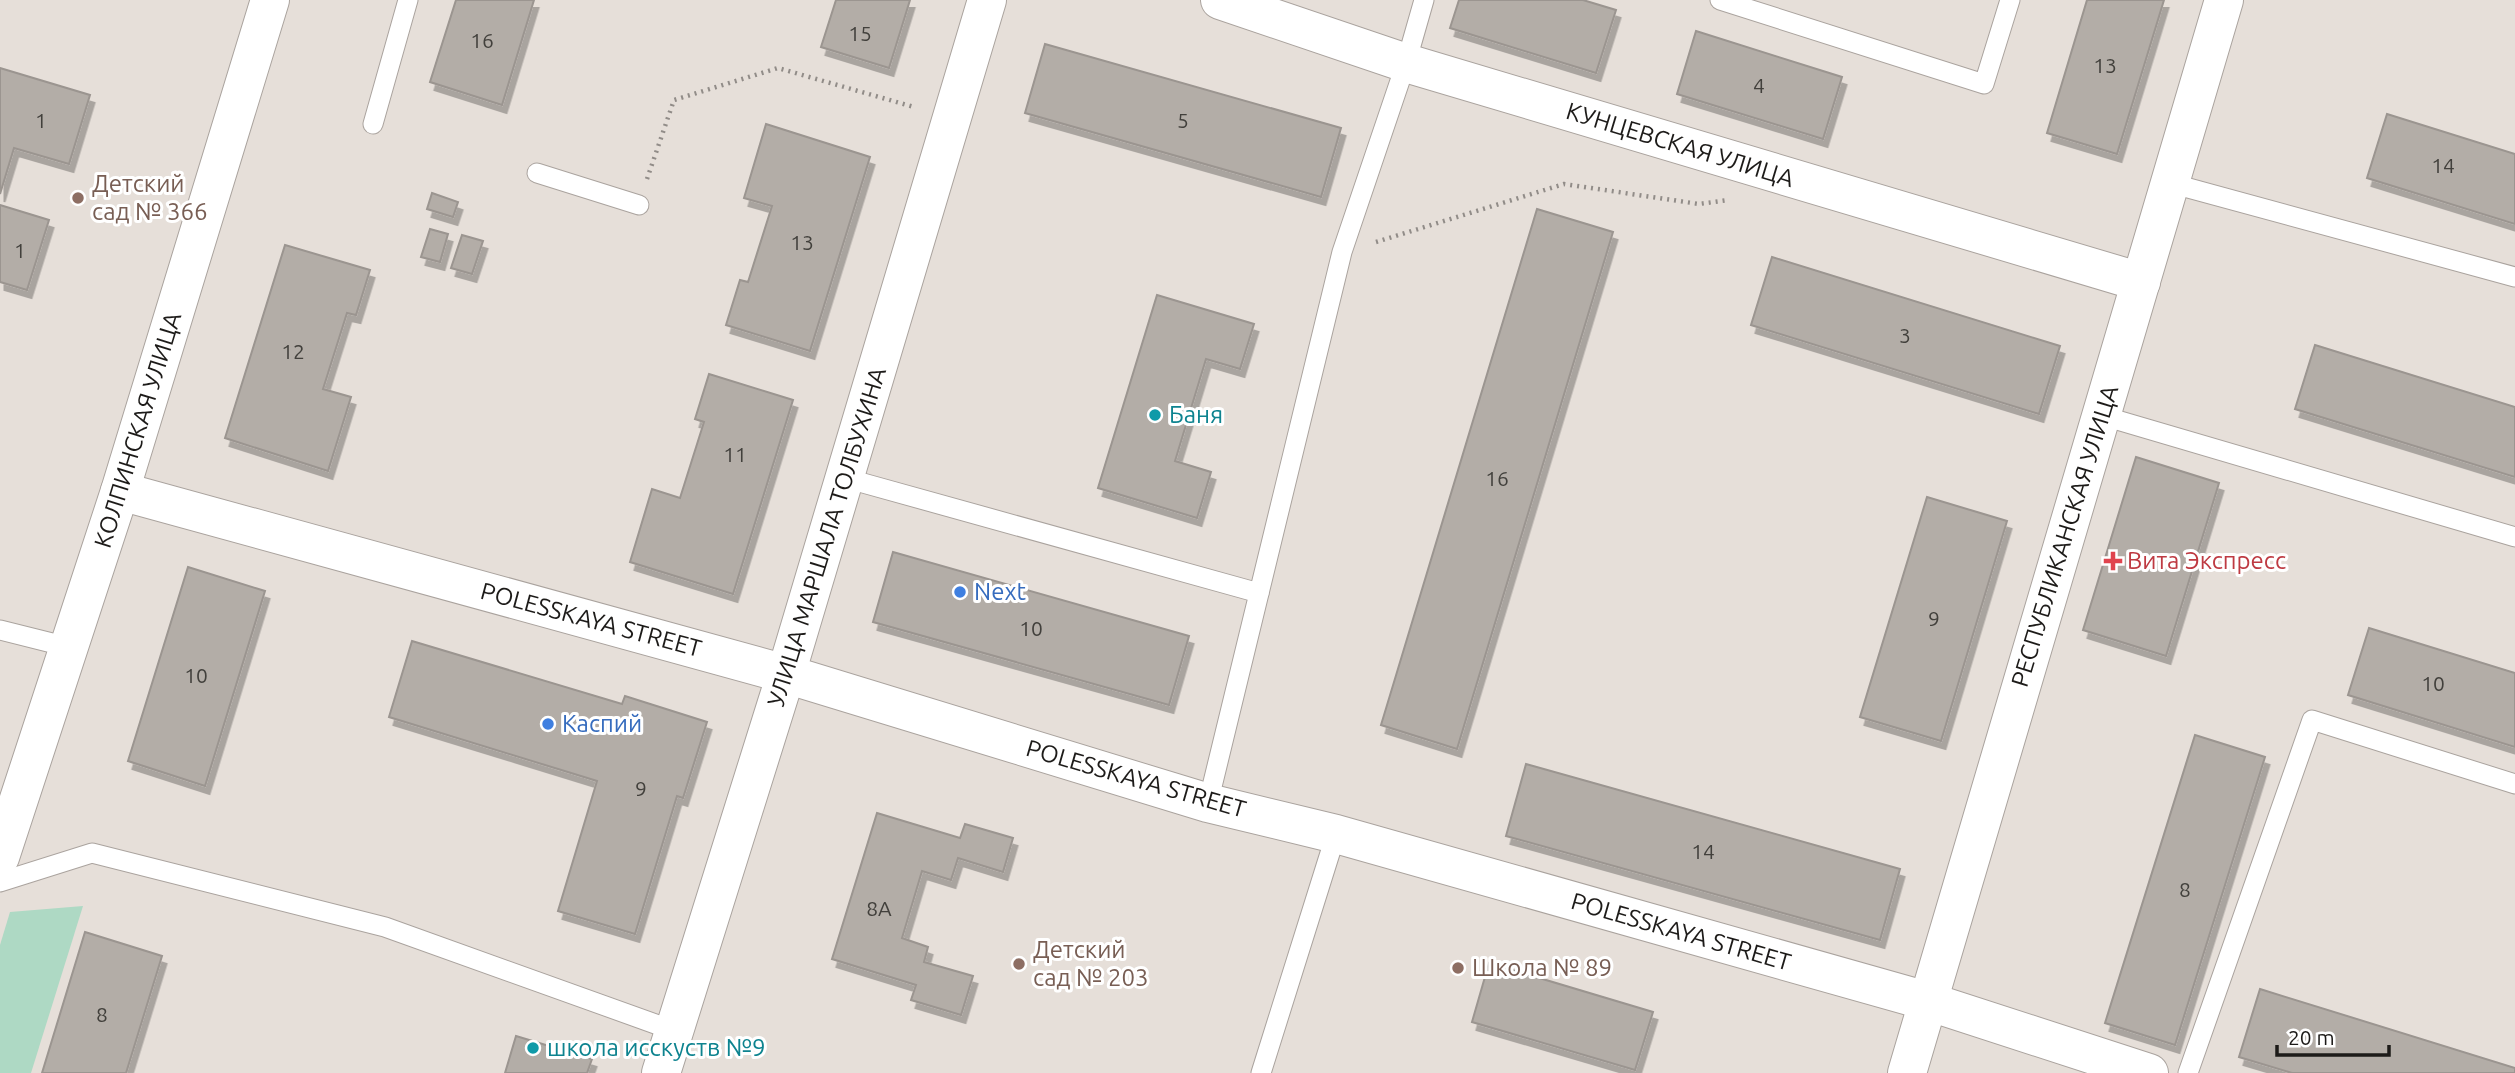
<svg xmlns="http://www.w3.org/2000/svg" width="2515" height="1073" viewBox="0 0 2515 1073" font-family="Ubuntu,sans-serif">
	<defs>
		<filter id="shadow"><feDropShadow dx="4.5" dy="8" stdDeviation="0" flood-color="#0004"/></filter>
	</defs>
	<rect width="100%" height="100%" fill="#e6dfd9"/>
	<path fill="#aed9c4" d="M83,906L31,1073H0V945L10,912Z"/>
	<g fill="#b3ada7" stroke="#9b9590" stroke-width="2" filter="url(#shadow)">
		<path d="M456,0H534L502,105L430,82Z"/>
		<path d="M836,0H910L889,68L821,47Z"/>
		<path d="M1459,0H1583L1616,10L1596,73L1450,28Z"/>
		<path d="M2087,0H2164L2117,154L2047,133Z"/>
		<path d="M1696,31L1842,77L1823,139L1677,94Z"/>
		<path d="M1045,44L1341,128L1321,197L1025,113Z"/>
		<path d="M0,68L90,95L69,164L14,148L0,194Z"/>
		<path d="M2387,114L2515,154V224L2367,178Z"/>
		<path d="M766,124L870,157L810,351L726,325L740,280L748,282L772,206L744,198Z"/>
		<path d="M432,193L458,202L453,217L427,209Z"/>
		<path d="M0,205L49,220L27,290L0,282Z"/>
		<path d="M1537,209L1613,232L1457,749L1381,725Z"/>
		<path d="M430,229L448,234L440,262L421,257Z"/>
		<path d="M462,235L483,241L472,274L451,268Z"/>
		<path d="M285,245L370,270L356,315L347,313L323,389L351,397L328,471L225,438Z"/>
		<path d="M1772,257L2060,346L2039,414L1751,325Z"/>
		<path d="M1157,295L1254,324L1240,369L1206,359L1175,461L1211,472L1197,518L1098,488Z"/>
		<path d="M2315,345L2515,407V477L2295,409Z"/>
		<path d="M709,374L793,400L733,594L630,562L652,489L680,498L704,422L695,419Z"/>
		<path d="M2136,457L2219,483L2166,656L2083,630Z"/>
		<path d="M1927,497L2007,521L1941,741L1860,717Z"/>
		<path d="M893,552L1189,636L1169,705L873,622Z"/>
		<path d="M188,567L265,591L205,786L128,761Z"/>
		<path d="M2369,628L2515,673V747L2348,695Z"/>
		<path d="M412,641L622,704L625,696L707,722L683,798L677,796L635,934L558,911L597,781L389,717Z"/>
		<path d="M2195,735L2265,757L2175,1045L2105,1023Z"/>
		<path d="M1526,764L1900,869L1880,940L1506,836Z"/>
		<path d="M877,813L960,838L965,824L1013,838L1003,872L958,858L951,880L922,871L902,938L928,947L924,962L973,976L961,1015L911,1000L916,985L832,959Z"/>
		<path d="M85,932L162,956L126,1073H42Z"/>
		<path d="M1489,963L1653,1012L1635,1070L1472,1022Z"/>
		<path d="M2260,989L2515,1068V1073H2292L2239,1057Z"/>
		<path d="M516,1036L592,1059L587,1073H505Z"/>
	</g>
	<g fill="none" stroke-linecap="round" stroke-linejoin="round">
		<defs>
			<g id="lane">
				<path d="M1720,0L1984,84L2010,0"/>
				<path d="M373,124L408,0"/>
				<path d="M537,173L639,205"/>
				<path d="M2170,183L2515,277"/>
				<path d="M2100,415L2515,537"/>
				<path d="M845,478L1259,593"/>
				<path d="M0,630L68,647"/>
				<path d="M1208,803L1342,252L1406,63L1424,0"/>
				<path d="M0,882L92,853L385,927L675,1031"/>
				<path d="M1261,1073L1336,834"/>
				<path d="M2188,1073L2312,720L2515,784"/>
			</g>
			<g id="street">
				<path d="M1220,0L1406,63L2141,282"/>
				<path d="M120,491L786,674L1208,803L1336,834L1927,1001L2149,1073"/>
				<path d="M0,857L120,491L270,0"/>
				<path d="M661,1073L786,674L987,0"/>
				<path d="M1907,1073L2224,0"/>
			</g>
		</defs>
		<use href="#lane" stroke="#aaa39e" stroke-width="21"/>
		<use href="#street" stroke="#aaa39e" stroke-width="40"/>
		<g stroke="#918c88" stroke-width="4.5" stroke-dasharray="2 5" stroke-linecap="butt">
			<path d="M647,179L674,100L778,68L914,107"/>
			<path d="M1376,242L1564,184L1699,204L1728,200"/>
		</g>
		<use href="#lane" stroke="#fff" stroke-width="19"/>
		<use href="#street" stroke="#fff" stroke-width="38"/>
	</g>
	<g fill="#8d6e63" stroke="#fff" stroke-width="2.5">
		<circle cx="78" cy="198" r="7"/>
		<circle cx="1019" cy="964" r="7"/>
		<circle cx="1458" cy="968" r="7"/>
	</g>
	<g fill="#0f9aa8" stroke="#fff" stroke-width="2.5">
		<circle cx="1155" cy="415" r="7"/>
		<circle cx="533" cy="1048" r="7"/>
	</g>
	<path fill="#e0444e" stroke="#fff" stroke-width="2.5" d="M2109.5 550.5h7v7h7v7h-7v7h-7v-7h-7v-7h7z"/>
	<g fill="#3f7fe0" stroke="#fff" stroke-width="2.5">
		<circle cx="960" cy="592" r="7"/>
		<circle cx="548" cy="724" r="7"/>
	</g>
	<g text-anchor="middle" stroke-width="6" stroke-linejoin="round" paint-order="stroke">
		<g font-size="21" fill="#42403c">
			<text x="860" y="41">15</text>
			<text x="482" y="48">16</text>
			<text x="2105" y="73">13</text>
			<text x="1759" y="93">4</text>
			<text x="41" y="128">1</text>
			<text x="1183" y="128">5</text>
			<text x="2443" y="173">14</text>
			<text x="802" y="250">13</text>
			<text x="20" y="258">1</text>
			<text x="1905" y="343">3</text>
			<text x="293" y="359">12</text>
			<text x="735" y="462">11</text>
			<text x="1497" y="486">16</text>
			<text x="1934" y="626">9</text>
			<text x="1031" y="636">10</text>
			<text x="196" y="683">10</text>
			<text x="2433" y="691">10</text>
			<text x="641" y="796">9</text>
			<text x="1703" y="859">14</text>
			<text x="2185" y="897">8</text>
			<text x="879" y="916">8А</text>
			<text x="102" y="1022">8</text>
		</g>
		<g font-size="24" fill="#1d1b19" stroke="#fff">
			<text transform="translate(1680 145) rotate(17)" y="8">КУНЦЕВСКАЯ УЛИЦА</text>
			<text transform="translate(138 430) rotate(-73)" y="8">КОЛПИНСКАЯ УЛИЦА</text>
			<text transform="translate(2065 536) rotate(-73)" y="8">РЕСПУБЛИКАНСКАЯ УЛИЦА</text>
			<text transform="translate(827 537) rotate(-73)" y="8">УЛИЦА МАРШАЛА ТОЛБУХИНА</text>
			<text transform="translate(591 620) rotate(15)" y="8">POLESSKAYA STREET</text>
			<text transform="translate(1136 779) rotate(16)" y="8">POLESSKAYA STREET</text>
			<text transform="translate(1681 932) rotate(16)" y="8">POLESSKAYA STREET</text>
		</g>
		<g font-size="24" fill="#785e54" stroke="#fff" text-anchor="start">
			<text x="92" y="192">Детский<tspan x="92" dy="28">сад № 366</tspan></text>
			<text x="1033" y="958">Детский<tspan x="1033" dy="28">сад № 203</tspan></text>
			<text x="1472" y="976">Школа № 89</text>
		</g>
		<g font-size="24" fill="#0d838f" stroke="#fff" text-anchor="start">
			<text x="1169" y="423">Баня</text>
			<text x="547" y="1056">школа исскуств №9</text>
		</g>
		<g font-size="24" fill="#be3a42" stroke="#fff" text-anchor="start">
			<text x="2127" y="569">Вита Экспресс</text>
		</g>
		<g font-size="24" fill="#366cbe" stroke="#fff" text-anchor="start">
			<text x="974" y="600">Next</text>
			<text x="562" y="732">Каспий</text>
		</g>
	</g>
	<path d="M2277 1045v10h112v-10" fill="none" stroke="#1d1b19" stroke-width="3.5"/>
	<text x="2288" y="1045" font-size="21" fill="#1d1b19" stroke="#ffffff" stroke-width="5" paint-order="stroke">20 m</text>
</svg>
